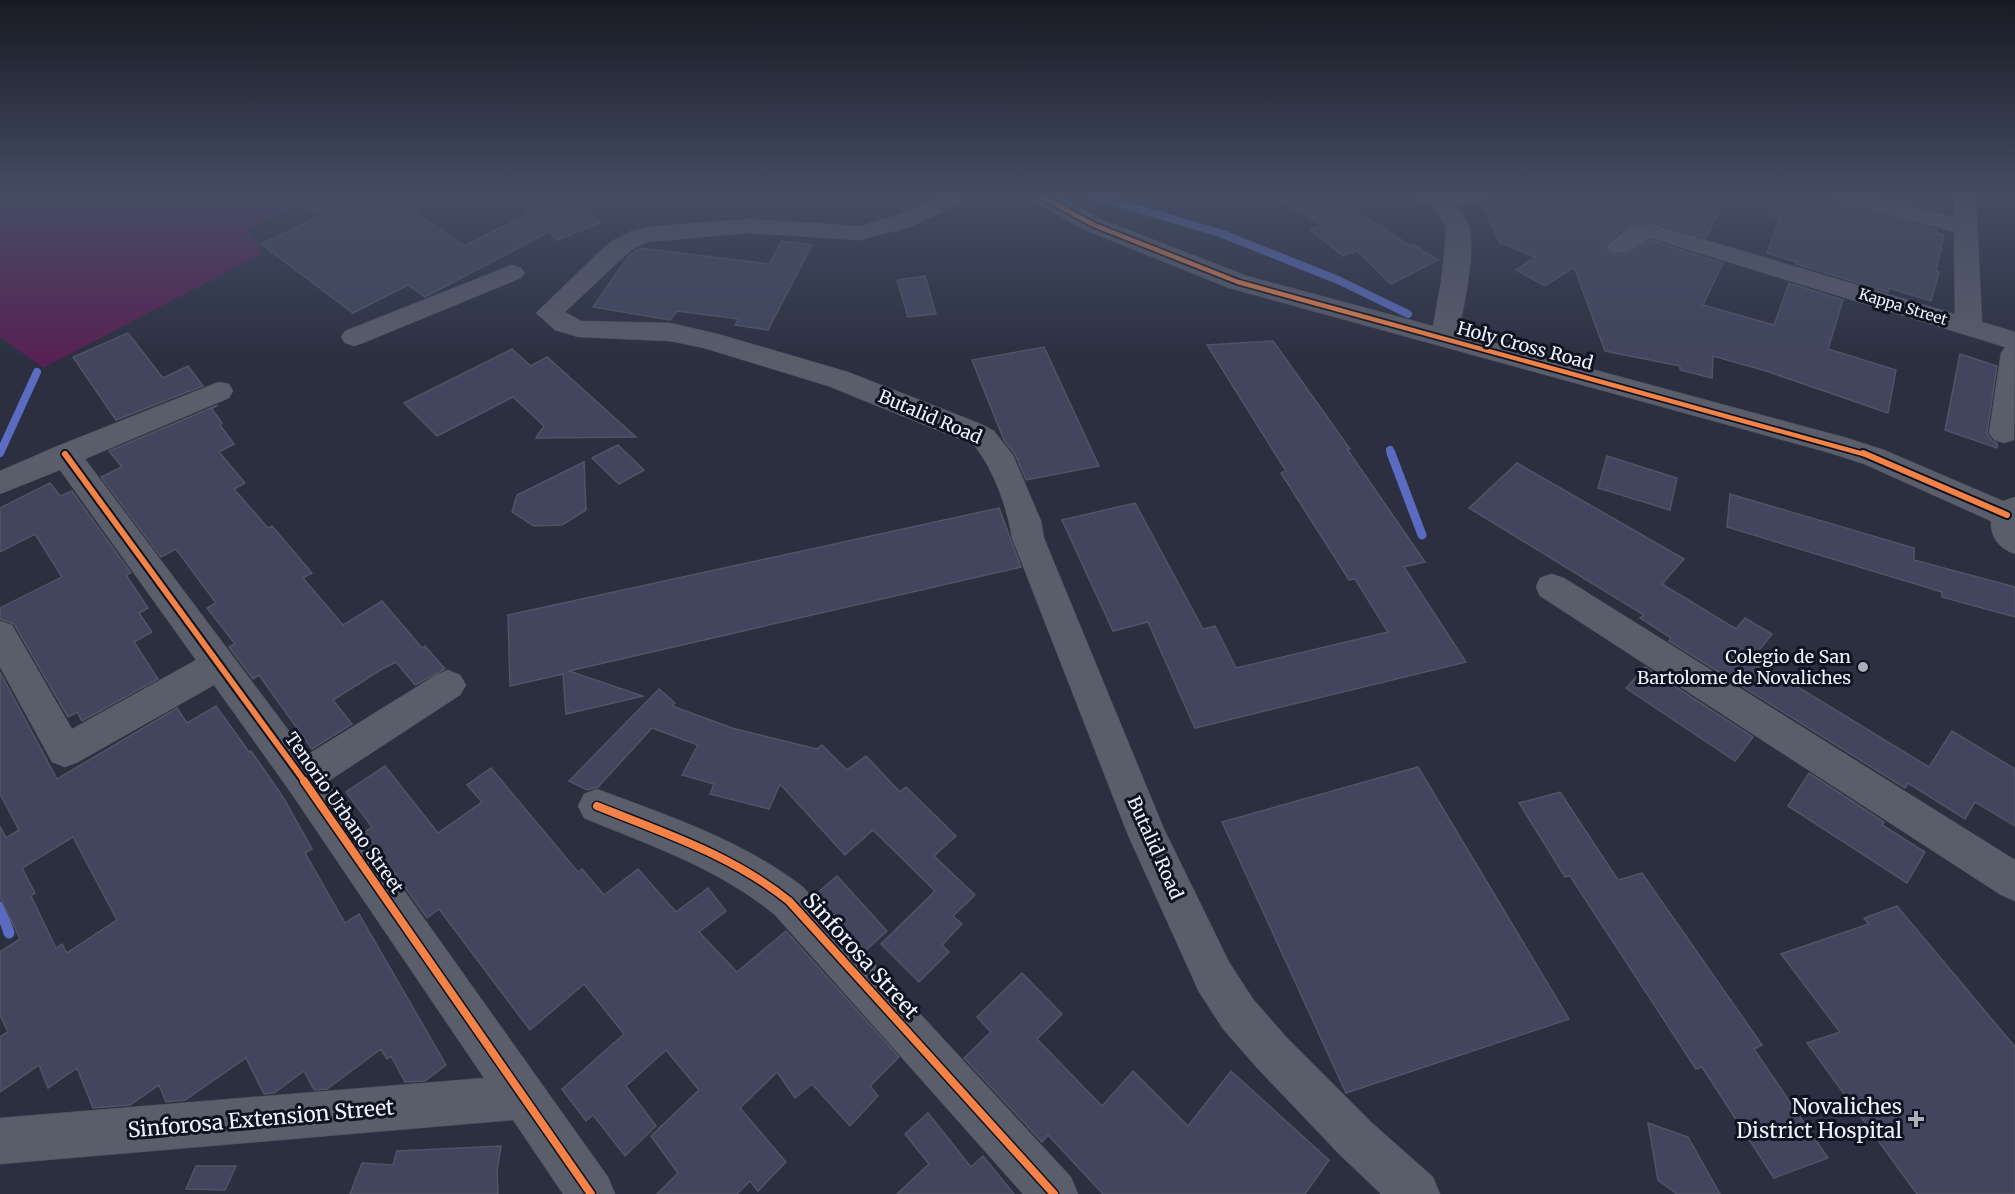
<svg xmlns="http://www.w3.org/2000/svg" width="2015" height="1194" viewBox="0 0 2015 1194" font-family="Merriweather,serif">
	<rect width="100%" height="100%" fill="#2b2f40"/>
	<path fill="#572153" d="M0,195H316L247,231L263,253L43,368L0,337Z"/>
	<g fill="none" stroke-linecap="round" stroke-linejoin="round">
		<g stroke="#5a6bc1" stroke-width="8">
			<path d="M1091,195L1220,233L1338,280L1408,314"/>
			<path d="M1390,450L1392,455"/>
			<path d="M0,453L37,372"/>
		</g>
		<path stroke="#5a6bc1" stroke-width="9" d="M1391,453L1422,535"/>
		<path stroke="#5a6bc1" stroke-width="11" d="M0,907L9,933"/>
	</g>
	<g fill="#41455e" stroke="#505463" stroke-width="1.5" fill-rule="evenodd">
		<path d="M339,195H390L465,246L531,212L515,195H572L600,223L557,240L549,232L425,297L408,285L353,313L261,244L321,216L309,208Z"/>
		<path d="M1272,195H1330L1411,246L1414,245L1438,260L1391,284L1357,251L1343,256L1310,229L1322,225Z"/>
		<path d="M1565,195H1726L1706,238L1653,222H1646L1619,232L1609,241L1605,248L1610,254L1622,255L1650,240L1723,263L1703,305L1774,325L1789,283L1843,300L1828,349L1896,370L1888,413L1766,371L1713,356L1712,378L1680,370V366L1605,351L1574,267L1545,286L1516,270L1535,257L1499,242L1483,203L1489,199L1514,200L1519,210L1558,207Z"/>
		<path d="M1777,195H1815L1937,230L1936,233L1944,235L1936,271L1939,272L1931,301L1889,288L1888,292L1796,264V262L1767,253L1780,218L1768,214Z"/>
		<path d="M1884,195H1946L1942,211L1884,196Z"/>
		<path d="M782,241L812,245L768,330L735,325L739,319L677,311L670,320L593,307L629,255L641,248L769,264Z"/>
		<path d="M925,276L936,314L908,317L897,280Z"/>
		<path d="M128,333L163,378L188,366L203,386L116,420L73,357Z"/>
		<path d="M1273,341L1350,449H1347L1425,562L1404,567L1466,662L1195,728L1148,622L1113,631L1062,520L1135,503L1203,629L1215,626L1236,668L1388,632L1355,579L1349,580L1281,473L1286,471L1207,345Z"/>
		<path d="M1044,347L1099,466L1026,480L1015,454L1004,440L972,360Z"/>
		<path d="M512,349L531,366L547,357L636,437L536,438L544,426L513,397L437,436L404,403Z"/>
		<path d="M1960,354L1997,366L1987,433L1992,441L1997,443V448L1945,430Z"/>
		<path d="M218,405L212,409L222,423L220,425L234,444L219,452L245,483L234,489L268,528L272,526L312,573L303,578L343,625L382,601L422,648L425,646L445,669L415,685L396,662L382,669L333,700L352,724L312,749L259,675L253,679L229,647L235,644L207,608L216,603L176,549L161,557L101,477L122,467L109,451Z"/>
		<path d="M618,445L644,470L619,484L592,458Z"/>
		<path d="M1607,456L1677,478L1670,510L1598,488Z"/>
		<path d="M584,462L586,510L562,525L534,526L512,512L517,495Z"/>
		<path d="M1517,463L1684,559L1662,584L1736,629L1745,618L1772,634L1752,659L1929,767L1952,731L2015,769V826L1975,802L1965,819L1908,783L1905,788L1669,641L1671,638L1640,618L1644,615L1469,508Z"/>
		<path d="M50,483L60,496L72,491L131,573L126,575L148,608L139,613L152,632L134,642L158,679L82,721L77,712L68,717L14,624L0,619V608L62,577L35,534L0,552V508Z"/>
		<path d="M1730,494L1914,548V560L2015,587V617L1942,597V592L1727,527Z"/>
		<path d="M999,508L1021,567L569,671L643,696L566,714L563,674L510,686L508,615Z"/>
		<path d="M1645,667L1753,737L1735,761L1626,688Z"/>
		<path d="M0,672L57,779L177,708L187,723L216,706L249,752L251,751L283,797L312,849L305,853L345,923L359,914L446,1065L425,1081L405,1082L391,1056L387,1059L381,1049L327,1089L314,1090L304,1071L274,1093L264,1094L246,1058L185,1100L166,1102L159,1085L130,1105L93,1108L77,1068L48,1088L39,1065L0,1092V1037L8,1032L0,1015V952L20,939L0,897V826L6,838L19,830L0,794ZM73,837L117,920L67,953L62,944L56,948L31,896L35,893L22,868Z"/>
		<path d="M659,689L675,703L672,706L732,728L817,749L822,745L847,770L866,756L900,792L906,787L956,836L934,856L975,895L953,916L962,924L942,945L949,952L919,982L881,944L935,891L873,830L845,855L780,784L769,809L710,794L714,784L682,775L698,745L652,728L598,787L587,790L569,781Z"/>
		<path d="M385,766L438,833L482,802L467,785L491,768L578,872L582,869L604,895L638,869L676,912L708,888L726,911L699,932L737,972L786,931L899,1057L870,1086L878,1096L850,1126L812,1084L795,1098L777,1072L740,1108L786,1162L758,1191L750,1181L737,1194H657L678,1173L651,1136L699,1090L666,1050L626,1086L656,1126L625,1156L593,1115L586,1121L562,1089L624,1034L584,984L530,1030L439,909L427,918L365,832L372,827L346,792Z"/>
		<path d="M1418,767L1569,1019L1346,1093L1222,822Z"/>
		<path d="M1809,773L1884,822L1882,825L1925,852L1907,883L1788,806Z"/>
		<path d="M1560,792L1618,880L1642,873L1762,1045L1754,1049L1828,1158L1774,1178L1702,1067L1696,1069L1570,876L1565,877L1519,803Z"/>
		<path d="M837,876L887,931L865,951L814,896Z"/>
		<path d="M1897,906L2015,1047V1194H1917L1807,1043L1840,1032L1781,954L1869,924L1864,918Z"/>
		<path d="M1022,973L1062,1014L1037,1039L1102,1106L1133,1071L1188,1126L1231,1071L1329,1160L1305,1194H1103L1048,1135L1042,1142L964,1058L991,1032L977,1017Z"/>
		<path d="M928,1113L971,1167L983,1156L1014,1194H897L929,1164L905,1134Z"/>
		<path d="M1648,1123L1688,1137L1720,1194H1677L1658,1180Z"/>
		<path d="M501,1146L497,1171L498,1194H350L362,1163L393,1165L397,1151Z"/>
		<path d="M196,1166H236L225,1190L186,1189Z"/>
	</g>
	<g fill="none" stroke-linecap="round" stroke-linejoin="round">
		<defs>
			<g id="minor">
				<path d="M941,195H957L961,200L957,205L910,227L859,240L749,233L647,242L630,251L565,312L581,321L670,323L718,334L848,372L981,424L994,431L1013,455L1041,521L1044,538L1164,829L1229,962L1253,999L1288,1039L1371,1122L1433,1177L1440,1194H1381L1339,1154L1258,1069L1223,1029L1199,992L1128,835L1012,538C1007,507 994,470 974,445L828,386L704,348L670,341L578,337L555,330L536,313L599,252L612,241L631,231L655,226L749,219L859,226L892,217Z"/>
				<path d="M1027,195H1056L1103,220L1247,276L1433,326L1441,282L1446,236L1445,226L1434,206L1413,200L1409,195H1489L1486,200L1457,206C1461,212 1467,219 1469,226C1476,250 1464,308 1458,333L1847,438L1884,450L2003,501L2015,497V554C2000,549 1990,537 1991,521L1864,464L1830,453L1229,288L1085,230L1031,200Z"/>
				<path d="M1833,195H1869L1954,217V195H1976L1982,322L2015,332L2014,440L2004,443L1994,440L1989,433L2001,353L2005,347L1650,238C1637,246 1626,256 1610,252L1607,247C1615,234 1637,224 1652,224L1955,314L1954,232L1836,200Z"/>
				<path d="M512,265L521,268L525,273L521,278L363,343L354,346L345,343L341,337L345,331Z"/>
				<path d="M219,382L229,384L233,391L229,398L85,459L307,755L436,675L448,670L460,675L466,685L460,695L327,782L608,1177L615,1194H563L513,1120L0,1164V1118L484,1078L289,790L214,685L78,762L65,767L52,762L0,667V621L12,625L72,729L196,660L60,470L0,494V471L55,447Z"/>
				<path d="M1552,574L1564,578L2015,860V901L2001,895L1540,596L1536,587L1540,578Z"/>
				<path d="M597,789C669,816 742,840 803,887L1071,1177L1078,1194H1023L775,915C718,868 651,846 584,818L578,806L584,794Z"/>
			</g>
		</defs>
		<use href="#minor" stroke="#4a4c59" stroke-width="1"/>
		<use href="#minor" fill="#5a5d6a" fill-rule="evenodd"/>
		<defs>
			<path id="cycleway-far2" d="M1039,195L1094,225L1238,282L1867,455"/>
			<g id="cycleway-far1">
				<path d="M1863,453L2007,515"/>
				<path d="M65,454L305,782"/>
			</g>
			<g id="cycleway">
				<path d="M304,781L591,1194"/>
				<path d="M597,806C664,833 732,855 789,901L1054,1194"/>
			</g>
		</defs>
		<use href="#cycleway-far2" stroke="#0f1321" stroke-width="8"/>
		<use href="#cycleway-far1" stroke="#0f1321" stroke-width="10"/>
		<use href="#cycleway" stroke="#0f1321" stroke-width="11"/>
		<use href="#cycleway-far2" stroke="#f48246" stroke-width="4.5"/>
		<use href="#cycleway-far1" stroke="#f48246" stroke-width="6"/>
		<use href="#cycleway" stroke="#f48246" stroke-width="8"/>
	</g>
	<linearGradient id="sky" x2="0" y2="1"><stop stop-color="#181a23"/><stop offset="0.54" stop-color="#444d64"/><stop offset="1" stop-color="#444d64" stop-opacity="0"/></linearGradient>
	<rect width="2015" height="362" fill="url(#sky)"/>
	<g fill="#abaeba" stroke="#0f1321" stroke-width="2">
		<circle cx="1863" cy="667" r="6"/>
		<path d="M1913 1110h6v6h6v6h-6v6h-6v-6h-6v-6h6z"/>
	</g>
	<g text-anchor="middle" stroke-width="6" stroke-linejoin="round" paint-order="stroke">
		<g font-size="15" fill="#f0f3fb" stroke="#0f1321">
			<text transform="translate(1903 307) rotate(17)" y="5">Kappa Street</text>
		</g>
		<g font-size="18" fill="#f0f3fb" stroke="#0f1321">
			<text transform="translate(1525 346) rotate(15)" y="6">Holy Cross Road</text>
			<text transform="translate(930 417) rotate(23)" y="6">Butalid Road</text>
			<text transform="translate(344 813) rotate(55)" y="6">Tenorio Urbano Street</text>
			<text transform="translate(1155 848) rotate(66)" y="6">Butalid Road</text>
		</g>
		<g font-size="18" fill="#f0f3fb" stroke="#0f1321" text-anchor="end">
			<text x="1851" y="663">Colegio de San<tspan x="1851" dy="21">Bartolome de Novaliches</tspan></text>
		</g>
		<g font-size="21" fill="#f0f3fb" stroke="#0f1321">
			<text transform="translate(861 956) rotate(48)" y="7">Sinforosa Street</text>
			<text transform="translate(261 1119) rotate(-5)" y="7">Sinforosa Extension Street</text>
		</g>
		<g font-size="21" fill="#f0f3fb" stroke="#0f1321" text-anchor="end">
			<text x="1902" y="1114">Novaliches<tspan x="1902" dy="24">District Hospital</tspan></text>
		</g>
	</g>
</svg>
